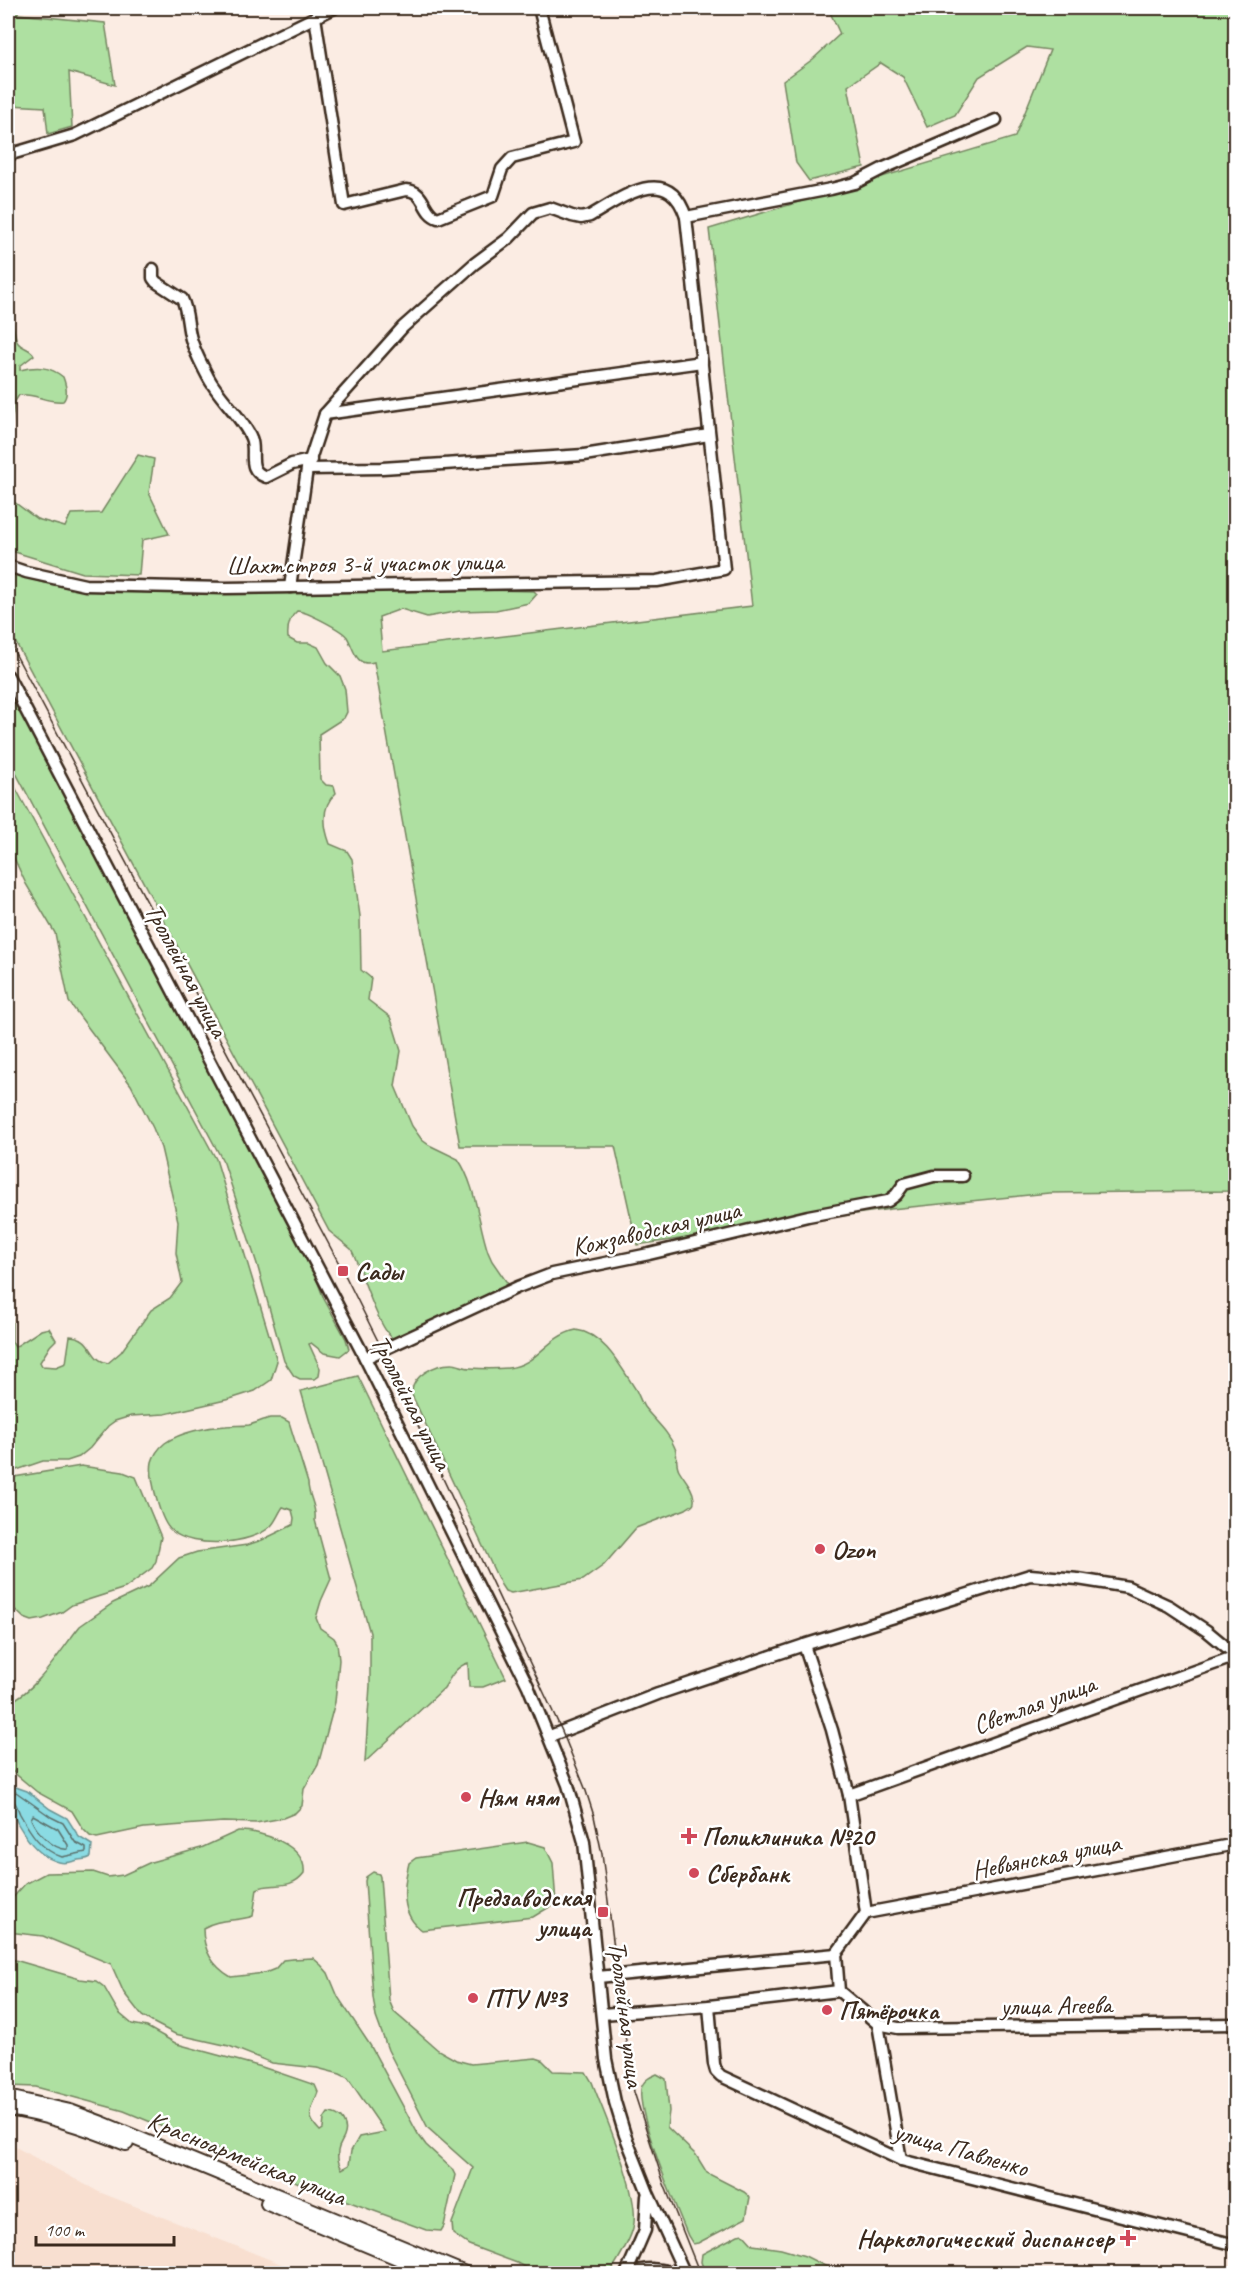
<svg xmlns="http://www.w3.org/2000/svg" width="1243" height="2281" viewBox="0 0 1243 2281" font-family="Caveat,sans-serif">
	<rect width="100%" height="100%" fill="#fbece3"/>
	<filter id="ink" filterUnits="userSpaceOnUse"><feTurbulence type="fractalNoise" baseFrequency=".0167" numOctaves="2"/><feDisplacementMap in="SourceGraphic" scale="12" xChannelSelector="R" yChannelSelector="G"/><feConvolveMatrix kernelMatrix="1 2 1 2 8 2 1 2 1" color-interpolation-filters="sRGB"/></filter>
	<g filter="url(#ink)">
		<path fill="#f8dfd0" d="M8,2143L99,2192L304,2273H8Z"/>
		<g fill="#aee0a1" stroke="#748560" stroke-width="1.5">
			<path d="M8,8H18V14L105,23L115,85L69,72L72,127L48,134L45,107L10,105L12,139L8,141Z"/>
			<path d="M828,8H1235V1191L1049,1193L891,1209L637,1245L615,1146H460L374,662C355,668 354,648 347,637C342,630 306,611 297,611C289,618 287,627 288,638L297,643H309L318,647L327,663L340,676L345,689L347,712L344,718L319,734L320,779L326,785L334,786L336,793C321,806 323,825 330,844L347,851L352,859L360,916L361,970L371,978L368,1000L390,1017L393,1025L401,1051L395,1086L412,1126L422,1140L429,1145L458,1159C476,1185 478,1222 488,1252L492,1261L508,1284L506,1288L393,1338C380,1332 361,1271 354,1255L351,1249L329,1231L8,628V572L44,583L90,591L382,588L534,591L537,594L529,603L496,610L460,611L427,617L401,609L379,617L382,651L752,606L709,229L1015,137L1050,50L1027,47L979,77L955,115L927,127L903,77L881,63L848,86L864,167L809,181L796,163L783,81L813,59L840,34Z"/>
			<path d="M8,309C14,319 14,338 18,343C23,349 30,348 34,355L20,366V370C36,366 50,366 63,377C66,385 69,395 63,401C48,403 34,393 19,395L14,403L8,453Z"/>
			<path d="M138,455L154,459L149,493L169,534L142,540L139,575L83,573L8,550V499H10L37,519L65,527L71,514L101,513Z"/>
			<path d="M8,686L310,1262L324,1299L346,1339L349,1349L340,1356L324,1353L311,1343L309,1344L320,1368L319,1376L315,1379H300L294,1376L284,1361L257,1264L224,1163L8,758Z"/>
			<path d="M8,774L216,1159L277,1361L271,1380L255,1391L230,1399L165,1414L131,1416L115,1421L108,1426L90,1448L79,1457L67,1461H43L8,1473V1320L12,1319V1342L15,1347L41,1330L49,1328L56,1340L50,1346L40,1362L42,1366L56,1367L66,1363L70,1336C94,1337 88,1360 108,1363L121,1352L151,1310L170,1298L182,1282L176,1253L178,1221L161,1148L153,1128L131,1085L69,1002L55,933L26,884L8,845Z"/>
			<path d="M576,1330C604,1333 622,1369 636,1390C639,1396 641,1402 644,1407C654,1420 669,1432 675,1448C678,1455 675,1463 679,1470C685,1480 693,1488 694,1499C695,1505 690,1506 686,1509L636,1528L604,1565L583,1580L511,1593L505,1591L501,1585L412,1395C410,1376 435,1364 452,1364C458,1364 464,1368 470,1368C482,1369 496,1369 508,1368C538,1365 545,1337 576,1330Z"/>
			<path d="M358,1376L506,1678L483,1687H469L468,1663C455,1667 451,1677 444,1688L365,1762L370,1685V1633L301,1391Z"/>
			<path d="M270,1418H282L289,1422L308,1483C308,1496 317,1506 315,1520L331,1579L321,1601L316,1618L320,1628L334,1638L337,1643L339,1660L335,1702L318,1765L304,1789L302,1806L295,1813L283,1818L256,1823L223,1822L144,1828L97,1838L90,1836L83,1829L72,1811L37,1792L12,1771L8,1764V1703C39,1689 59,1652 80,1626L113,1603L149,1586L179,1558L197,1552L247,1545L262,1540L293,1525L294,1518L292,1510L283,1507C279,1512 276,1521 271,1526C251,1545 193,1549 172,1531C160,1522 149,1476 152,1462C154,1455 159,1448 165,1443C181,1432 207,1427 226,1426C234,1425 241,1426 249,1425C256,1423 263,1420 270,1418Z"/>
			<path d="M81,1466L123,1472L136,1477L161,1537L156,1561L152,1568L125,1588L72,1605L62,1612L43,1619L32,1621L24,1618L8,1603V1478Z"/>
			<path d="M238,1831C259,1830 307,1845 304,1873C290,1892 270,1881 257,1889L253,1916C236,1922 219,1918 203,1928C203,1950 212,1966 231,1977L265,1973L275,1969L283,1960L292,1959L313,1958L321,1965L328,1973L338,1997L370,2045L418,2134L426,2145L452,2169L455,2175L444,2226L441,2231L426,2230L309,2187L124,2111L36,2087L8,2086V1958L80,1979L96,1981L104,1987L119,2013L132,2024L147,2027L177,2044L262,2067L315,2085L318,2092C312,2110 304,2115 320,2131L323,2129L324,2119L328,2113C341,2113 349,2125 344,2137C342,2142 339,2145 338,2151C337,2158 338,2163 342,2169L349,2165L351,2151L359,2137L385,2132L348,2078L340,2074L317,2068L272,2063L229,2046L175,2034L152,2022L142,2016L124,1993L111,1964L43,1936L8,1932V1903L25,1884L46,1873L93,1872L108,1877L123,1875L151,1862L201,1848Z"/>
			<path d="M528,1842L545,1847L553,1863L556,1903L533,1917L422,1930C400,1915 403,1887 409,1863L416,1858Z"/>
			<path d="M373,1872L379,1874L380,1877L389,2000L394,2012L438,2050L456,2060L471,2064L536,2058L542,2060L553,2071L586,2072L592,2082C604,2114 642,2198 633,2228C629,2244 618,2259 610,2273H535L517,2263L469,2245L453,2234L452,2223L473,2168L428,2128L388,2050L376,2017L373,1997L365,1881L366,1877Z"/>
			<path d="M657,2074L666,2079L669,2111L667,2127L696,2155L707,2173L744,2192L750,2197L746,2218L698,2243L693,2244L688,2236C676,2207 637,2116 641,2089C643,2080 650,2077 657,2074Z"/>
			<path d="M743,2234L753,2245L781,2249L805,2256L839,2273H705L701,2262L702,2254L738,2235Z"/>
		</g>
		<path fill="#8adbe3" stroke="#6a9494" stroke-width="1.5" d="M13,1786L27,1791L50,1809L67,1818L79,1837L92,1845L91,1857C86,1860 83,1859 78,1860C71,1862 66,1864 59,1862C33,1856 10,1818 8,1793Z"/>
		<g fill="none" stroke-linecap="round" stroke-linejoin="round">
			<g stroke="#5b716d" stroke-width="1.5">
				<path d="M16,1792L51,1817L63,1823L75,1842L86,1848V1852L62,1857C41,1850 30,1832 20,1814C17,1808 17,1803 11,1798L12,1795Z"/>
				<path d="M33,1815L58,1829L68,1845V1849C54,1851 36,1831 31,1819Z"/>
			</g>
			<defs>
				<g id="minor">
					<path d="M315,17L344,205L406,190C426,191 422,213 438,218L493,196L502,169L512,158L574,142L539,8"/>
					<path d="M8,155L75,135L334,8"/>
					<path d="M153,269V278L156,282L182,299C188,311 187,326 191,339C195,353 202,365 208,377C219,398 243,418 251,438C257,452 245,470 266,477L292,464L311,460"/>
					<path d="M325,414L702,362"/>
					<path d="M307,469L382,468L584,455L709,435"/>
					<path d="M8,566L26,572L85,585L225,588L657,581L724,569L686,217L831,189L855,183L884,168L996,120"/>
					<path d="M290,587L307,469L325,414L403,327L474,264L509,238L533,213L550,208L572,216L581,218L590,216C623,197 668,162 686,217"/>
					<path d="M8,676L365,1358L528,1686L568,1785L584,1842L606,2059L615,2102L625,2135L648,2193L685,2274"/>
					<path d="M365,1358L518,1287L552,1274L649,1254L808,1216L888,1201L896,1195L904,1184L934,1176H963"/>
					<path d="M804,1645L832,1730L849,1795L866,1913L836,1954L839,1991L878,2024L901,2160"/>
					<path d="M550,1736L658,1694L804,1645L1030,1575L1078,1579L1128,1587L1169,1606L1207,1631L1236,1655"/>
					<path d="M849,1795L1236,1656"/>
					<path d="M866,1913L1236,1844"/>
					<path d="M598,1977L836,1954"/>
					<path d="M709,2006L714,2064L716,2071L721,2076L901,2160L1236,2245"/>
					<path d="M602,2014L709,2006L839,1991"/>
					<path d="M878,2024L898,2028L1236,2024"/>
					<path d="M626,2274L645,2230L647,2196"/>
					<path d="M630,2274C647,2267 660,2268 676,2274"/>
				</g>
				<g id="major">
					<path d="M8,2098L70,2112L102,2124L465,2274"/>
					<path d="M8,2108C49,2114 87,2127 126,2143"/>
					<path d="M268,2203L438,2274"/>
				</g>
			</defs>
			<use href="#minor" stroke="#3b2a1e" stroke-width="15"/>
			<use href="#major" stroke="#3b2a1e" stroke-width="18"/>
			<use href="#minor" stroke="#fff" stroke-width="10"/>
			<use href="#major" stroke="#fff" stroke-width="14"/>
			<path stroke="#3b2a1e" stroke-width="1.5" d="M8,640L343,1271L382,1349L562,1731L585,1788L594,1816L602,1854L629,2065L634,2092L664,2184L700,2274"/>
		</g>
	</g>
	<g fill="#d1495b" stroke="#fff" stroke-width="2">
		<rect x="337" y="1265" width="12" height="12" rx="3"/>
		<circle cx="820" cy="1549" r="6"/>
		<circle cx="466" cy="1797" r="6"/>
		<path d="M686 1827h6v6h6v6h-6v6h-6v-6h-6v-6h6z"/>
		<circle cx="694" cy="1873" r="6"/>
		<rect x="597" y="1906" width="12" height="12" rx="3"/>
		<circle cx="473" cy="1998" r="6"/>
		<circle cx="827" cy="2010" r="6"/>
		<path d="M1125 2229h6v6h6v6h-6v6h-6v-6h-6v-6h6z"/>
	</g>
	<g text-anchor="middle" stroke-width="5" stroke-linejoin="round" paint-order="stroke">
		<g font-size="26" fill="#3b2a1e" stroke="#fff">
			<text transform="translate(365 563) rotate(-1)" y="9">Шахтстроя 3-й участок улица</text>
			<text transform="translate(187 970) rotate(62)" y="9">Троллейная улица</text>
			<text transform="translate(656 1228) rotate(-13)" y="9">Кожзаводская улица</text>
			<text transform="translate(412 1402) rotate(63)" y="9">Троллейная улица</text>
			<text transform="translate(1034 1704) rotate(-20)" y="9">Светлая улица</text>
			<text transform="translate(1046 1856) rotate(-11)" y="9">Невьянская улица</text>
			<text transform="translate(1056 2005) rotate(-1)" y="9">улица Агеева</text>
			<text transform="translate(627 2014) rotate(83)" y="9">Троллейная улица</text>
			<text transform="translate(961 2149) rotate(16)" y="9">улица Павленко</text>
			<text transform="translate(247 2158) rotate(22)" y="9">Красноармейская улица</text>
		</g>
		<g font-size="26" font-weight="bold" fill="#3b2a1e" stroke="#fff" text-anchor="start">
			<text x="355" y="1280">Сады</text>
			<text x="832" y="1558">Ozon</text>
			<text x="478" y="1806">Ням ням</text>
			<text x="702" y="1845">Поликлиника №20</text>
			<text x="706" y="1882">Сбербанк</text>
			<text x="591" y="1906" text-anchor="end">Предзаводская<tspan x="591" dy="30">улица</tspan></text>
			<text x="485" y="2007">ПТУ №3</text>
			<text x="839" y="2019">Пятёрочка</text>
			<text x="1114" y="2247" text-anchor="end">Наркологический диспансер</text>
		</g>
	</g>
	<rect width="1243" height="2281" fill="none" stroke="#fff" stroke-width="30"/>
	<rect x="15" y="15" width="1213" height="2251" fill="none" stroke="#3b2a1e" stroke-width="2" filter="url(#ink)"/>
	<path d="M36 2236v9h138v-9" fill="none" stroke="#3b2a1e" stroke-width="3"/>
	<text x="45" y="2236" font-size="18" fill="#3b2a1e" stroke="#ffffff" stroke-width="4.5" paint-order="stroke">100 m</text>
</svg>
